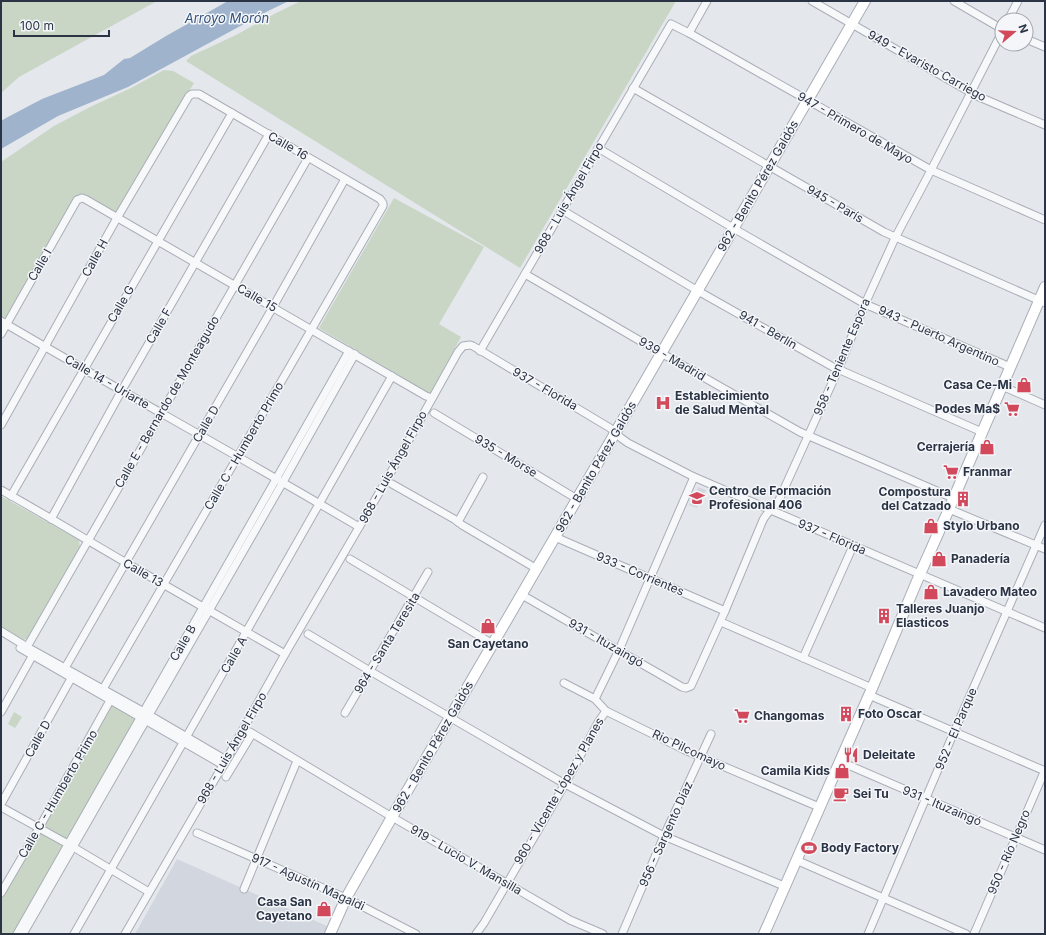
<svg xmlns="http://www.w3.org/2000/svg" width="1046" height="935" viewBox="0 0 1046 935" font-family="Inter,sans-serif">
	<rect width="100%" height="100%" fill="#e4e7ec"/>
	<g fill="#d2d6de">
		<path d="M698,487L706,490L697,508L689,505Z"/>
		<path d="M177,859L329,927L326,934H135Z"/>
	</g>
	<g fill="#c9d6c5">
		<path d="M1,1H157L19,77L1,93Z"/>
		<path d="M301,1H676L520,268L186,61L191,56L236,35L276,13Z"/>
		<path d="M164,70L173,71L194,83L116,214L77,198L7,317L1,318V162L54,126L90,107L131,88Z"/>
		<path d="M394,198L484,247L439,324L461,337L430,394L319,328Z"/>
		<path d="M1,496L79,540L80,547L27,639L23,640L1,628Z"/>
		<path d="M111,700L141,717L17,934H1V893Z"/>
		<path d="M14,712L22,717L15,728L8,724Z"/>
	</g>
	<path fill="#9fb4cc" d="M228,1H289L268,11L128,87L58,116L1,149V121L6,118L42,99L104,75L124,59L130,58L166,36Z"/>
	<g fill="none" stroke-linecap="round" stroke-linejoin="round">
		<defs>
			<g id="street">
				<path d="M812,1L977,96L1045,125"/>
				<path d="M954,1L1002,29"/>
				<path d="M1008,20L1018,1"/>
				<path d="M689,33L707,1"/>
				<path d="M1026,39L1045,47"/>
				<path d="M633,88L884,232L1045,303"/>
				<path d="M598,148L733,228L865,304L1010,367"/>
				<path d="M562,210L698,291L833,367L982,432"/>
				<path d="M525,274L661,353L800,432L953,498"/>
				<path d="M1,321C120,391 241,457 359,527"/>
				<path d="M1,334L77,200L82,198L85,199L426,396L432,398"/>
				<path d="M480,351L671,24L689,33L931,170L1045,220"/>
				<path d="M1002,386L1045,405"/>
				<path d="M434,413L577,499"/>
				<path d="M1,425L117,218L189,96L192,94H199L380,199C382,202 384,203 383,206L103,689"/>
				<path d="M392,484L454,519L462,525L537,569"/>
				<path d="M1,490C46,515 90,542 135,568C185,597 235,625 285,654"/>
				<path d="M11,496L232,113"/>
				<path d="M949,509L1045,549"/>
				<path d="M51,519L122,390L269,134"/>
				<path d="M458,522L483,477"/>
				<path d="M555,537L725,611"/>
				<path d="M350,559L493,644"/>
				<path d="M522,595L682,687L686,688L691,686L725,611L763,520C767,512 774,508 779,500L838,370L865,304L895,238L928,176L1002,32"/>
				<path d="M721,622L872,688"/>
				<path d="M1,631L27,647L144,712L226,760"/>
				<path d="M308,634L370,671L565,784L664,836L784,886"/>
				<path d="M27,647L308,158"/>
				<path d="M20,648L223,765"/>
				<path d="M803,658L853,546"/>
				<path d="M65,668L273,307L345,179"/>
				<path d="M564,683L595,699L606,711L685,750L819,807"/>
				<path d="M869,695L1045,771"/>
				<path d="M595,699L619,650L694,477"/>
				<path d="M1,712L34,653"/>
				<path d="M345,713L428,572"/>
				<path d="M250,732L392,817L570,920L603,934"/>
				<path d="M839,761L1045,850"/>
				<path d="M226,777L252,734"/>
				<path d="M1,804L73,675"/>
				<path d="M1,807L68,844L149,892"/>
				<path d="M197,833L346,898L416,934"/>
				<path d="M796,860L966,934"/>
				<path d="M244,889L297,761"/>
				<path d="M1,893L39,828L112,697"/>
				<path d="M17,934L349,351"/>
				<path d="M23,934L283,482L355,354"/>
				<path d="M74,934L392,376"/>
				<path d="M125,934L226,760L285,654L386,481L458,352L463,346L470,345L473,346L610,428L621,438L628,443L694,477L1045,628"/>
				<path d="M476,934L484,923L565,784L599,721L606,711"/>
				<path d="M622,934L664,836L711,734"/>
				<path d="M868,934L954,732L1045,525"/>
				<path d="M974,934L1045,770"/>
			</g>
			<g id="secondary">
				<path d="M330,934L346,898L392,817L555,537L865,1"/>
				<path d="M764,934L870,693L920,574L949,509L1045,287"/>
			</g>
		</defs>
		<use href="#street" stroke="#a9aeb7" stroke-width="9"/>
		<use href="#secondary" stroke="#a9aeb7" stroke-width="12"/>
		<use href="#street" stroke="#f7f8fa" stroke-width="7"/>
		<use href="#secondary" stroke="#fff" stroke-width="10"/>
	</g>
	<defs>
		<symbol id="shop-bare" viewBox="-9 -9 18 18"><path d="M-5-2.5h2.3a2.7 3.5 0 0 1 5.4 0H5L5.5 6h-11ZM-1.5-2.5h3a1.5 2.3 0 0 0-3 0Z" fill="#d1495b" stroke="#f4f6f9" stroke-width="2.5" paint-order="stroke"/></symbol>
		<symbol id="hospital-bare" viewBox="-9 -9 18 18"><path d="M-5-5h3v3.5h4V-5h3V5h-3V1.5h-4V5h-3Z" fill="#d1495b" stroke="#f4f6f9" stroke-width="2.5" paint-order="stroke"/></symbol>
		<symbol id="supermarket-bare" viewBox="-9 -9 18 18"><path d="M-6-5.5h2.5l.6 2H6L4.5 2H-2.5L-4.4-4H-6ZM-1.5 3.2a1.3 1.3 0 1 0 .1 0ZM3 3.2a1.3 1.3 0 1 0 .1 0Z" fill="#d1495b" stroke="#f4f6f9" stroke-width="2.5" paint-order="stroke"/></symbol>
		<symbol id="university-bare" viewBox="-9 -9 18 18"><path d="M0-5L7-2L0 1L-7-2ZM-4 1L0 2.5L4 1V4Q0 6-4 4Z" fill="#d1495b" stroke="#f4f6f9" stroke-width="2.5" paint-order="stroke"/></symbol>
		<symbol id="building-bare" viewBox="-9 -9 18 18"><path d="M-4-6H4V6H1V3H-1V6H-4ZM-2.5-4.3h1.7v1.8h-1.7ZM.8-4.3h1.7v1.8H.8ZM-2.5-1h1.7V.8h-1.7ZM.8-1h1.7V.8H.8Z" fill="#d1495b" stroke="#f4f6f9" stroke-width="2.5" paint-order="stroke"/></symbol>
		<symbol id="restaurant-bare" viewBox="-9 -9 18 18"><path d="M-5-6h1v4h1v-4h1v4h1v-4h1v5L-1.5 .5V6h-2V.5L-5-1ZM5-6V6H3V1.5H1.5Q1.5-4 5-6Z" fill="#d1495b" stroke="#f4f6f9" stroke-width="2.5" paint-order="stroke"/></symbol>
		<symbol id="cafe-bare" viewBox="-9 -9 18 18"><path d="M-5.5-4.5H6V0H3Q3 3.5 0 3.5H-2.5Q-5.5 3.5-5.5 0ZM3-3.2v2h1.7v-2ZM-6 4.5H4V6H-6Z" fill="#d1495b" stroke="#f4f6f9" stroke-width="2.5" paint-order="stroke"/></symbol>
		<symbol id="stadium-bare" viewBox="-9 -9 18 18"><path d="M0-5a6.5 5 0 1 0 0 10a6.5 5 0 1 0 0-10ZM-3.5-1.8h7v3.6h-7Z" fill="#d1495b" stroke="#f4f6f9" stroke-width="2.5" paint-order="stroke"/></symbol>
	</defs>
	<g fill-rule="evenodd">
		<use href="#shop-bare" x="1013" y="374" width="22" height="22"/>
		<use href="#hospital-bare" x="652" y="392" width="22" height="22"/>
		<use href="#supermarket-bare" x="1001" y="398" width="22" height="22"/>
		<use href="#shop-bare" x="976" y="436" width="22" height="22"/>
		<use href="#supermarket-bare" x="940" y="461" width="22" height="22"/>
		<use href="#university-bare" x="686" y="487" width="22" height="22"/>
		<use href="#building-bare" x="952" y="488" width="22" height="22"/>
		<use href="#shop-bare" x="920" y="515" width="22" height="22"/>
		<use href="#shop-bare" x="928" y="548" width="22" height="22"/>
		<use href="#shop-bare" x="920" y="581" width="22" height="22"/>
		<use href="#building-bare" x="873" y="605" width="22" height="22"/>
		<use href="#shop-bare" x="477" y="615" width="22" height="22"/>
		<use href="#building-bare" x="835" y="703" width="22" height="22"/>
		<use href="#supermarket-bare" x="731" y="705" width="22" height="22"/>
		<use href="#restaurant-bare" x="840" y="744" width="22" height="22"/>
		<use href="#shop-bare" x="831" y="760" width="22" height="22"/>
		<use href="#cafe-bare" x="830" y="783" width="22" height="22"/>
		<use href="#stadium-bare" x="798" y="837" width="22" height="22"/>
		<use href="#shop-bare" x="313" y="898" width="22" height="22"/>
	</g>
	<g text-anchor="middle" stroke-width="3" stroke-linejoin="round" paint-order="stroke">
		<g font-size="12" fill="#2b3445" stroke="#f4f6f9">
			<text transform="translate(927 66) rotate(29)" y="4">949 - Evaristo Carriego</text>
			<text transform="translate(855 128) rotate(30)" y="4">947 - Primero de Mayo</text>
			<text transform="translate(288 146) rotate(30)" y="4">Calle 16</text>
			<text transform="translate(758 186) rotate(-60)" y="4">962 - Benito Pérez Galdós</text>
			<text transform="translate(569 198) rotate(-60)" y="4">968 - Luis Ángel Firpo</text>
			<text transform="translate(835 204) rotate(30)" y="4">945 - París</text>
			<text transform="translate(95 258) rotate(-61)" y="4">Calle H</text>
			<text transform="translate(40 265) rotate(-60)" y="4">Calle I</text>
			<text transform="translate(257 298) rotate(30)" y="4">Calle 15</text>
			<text transform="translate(121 304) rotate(-60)" y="4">Calle G</text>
			<text transform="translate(159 326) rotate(-60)" y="4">Calle F</text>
			<text transform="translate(768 330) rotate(30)" y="4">941 - Berlín</text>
			<text transform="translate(939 336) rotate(24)" y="4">943 - Puerto Argentino</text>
			<text transform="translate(842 357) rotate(-67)" y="4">958 - Teniente Espora</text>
			<text transform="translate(672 359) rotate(30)" y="4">939 - Madrid</text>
			<text transform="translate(107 382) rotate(30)" y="4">Calle 14 - Uriarte</text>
			<text transform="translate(545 389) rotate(30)" y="4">937 - Florida</text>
			<text transform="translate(167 402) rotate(-60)" y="4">Calle E - Bernardo de Monteagudo</text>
			<text transform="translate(206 424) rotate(-60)" y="4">Calle D</text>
			<text transform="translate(244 446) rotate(-60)" y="4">Calle C - Humberto Primo</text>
			<text transform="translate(506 456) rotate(31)" y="4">935 - Morse</text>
			<text transform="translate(393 467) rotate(-61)" y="4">968 - Luis Ángel Firpo</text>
			<text transform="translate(596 467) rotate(-60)" y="4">962 - Benito Pérez Galdós</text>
			<text transform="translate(832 537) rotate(23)" y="4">937 - Florida</text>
			<text transform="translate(143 573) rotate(30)" y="4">Calle 13</text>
			<text transform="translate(640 574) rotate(23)" y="4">933 - Corrientes</text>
			<text transform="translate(183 643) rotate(-60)" y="4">Calle B</text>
			<text transform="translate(387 643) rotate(-59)" y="4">964 - Santa Teresita</text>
			<text transform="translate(606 643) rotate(30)" y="4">931 - Ituzaingó</text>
			<text transform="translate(234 655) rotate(-60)" y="4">Calle A</text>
			<text transform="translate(956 729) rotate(-67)" y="4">952 - El Parque</text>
			<text transform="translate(38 739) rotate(-61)" y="4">Calle D</text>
			<text transform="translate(433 747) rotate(-60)" y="4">962 - Benito Pérez Galdós</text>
			<text transform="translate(232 748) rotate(-60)" y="4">968 - Luis Ángel Firpo</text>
			<text transform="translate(689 750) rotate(25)" y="4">Rio Pilcomayo</text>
			<text transform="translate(559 791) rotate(-60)" y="4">960 - Vicente López y Planes</text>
			<text transform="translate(58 794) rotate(-60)" y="4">Calle C - Humberto Primo</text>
			<text transform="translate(942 806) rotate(23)" y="4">931 - Ituzaingó</text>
			<text transform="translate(666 834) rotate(-66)" y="4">956 - Sargento Díaz</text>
			<text transform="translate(1009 852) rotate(-67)" y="4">950 - Río Negro</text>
			<text transform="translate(466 860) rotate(30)" y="4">919 - Lucio V. Mansilla</text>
			<text transform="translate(308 882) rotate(24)" y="4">917 - Agustín Magaldi</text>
		</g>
		<g font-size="12" font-weight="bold" fill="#2b3445" stroke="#f4f6f9" text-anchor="start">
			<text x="1012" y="389" text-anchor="end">Casa Ce-Mi</text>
			<text x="675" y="400">Establecimiento<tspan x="675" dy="14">de Salud Mental</tspan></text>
			<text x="1000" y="413" text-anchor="end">Podes Ma$</text>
			<text x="975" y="451" text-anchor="end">Cerrajería</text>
			<text x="963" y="476">Franmar</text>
			<text x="709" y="495">Centro de Formación<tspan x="709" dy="14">Profesional 406</tspan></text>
			<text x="951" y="496" text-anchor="end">Compostura<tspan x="951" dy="14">del Catzado</tspan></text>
			<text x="943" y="530">Stylo Urbano</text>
			<text x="951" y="563">Panadería</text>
			<text x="943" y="596">Lavadero Mateo</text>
			<text x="896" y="613">Talleres Juanjo<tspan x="896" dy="14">Elasticos</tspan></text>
			<text x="488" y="648" text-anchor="middle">San Cayetano</text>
			<text x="858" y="718">Foto Oscar</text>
			<text x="754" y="720">Changomas</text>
			<text x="863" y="759">Deleitate</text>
			<text x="830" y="775" text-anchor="end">Camila Kids</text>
			<text x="853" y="798">Sei Tu</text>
			<text x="821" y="852">Body Factory</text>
			<text x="312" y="906" text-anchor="end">Casa San<tspan x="312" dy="14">Cayetano</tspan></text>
		</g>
		<g font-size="13" font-style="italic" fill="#34527a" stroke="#f4f6f9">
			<text x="227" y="23">Arroyo Morón</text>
		</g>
	</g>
	<rect width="1046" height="935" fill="none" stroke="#2b3445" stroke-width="4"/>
	<g transform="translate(1014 32) rotate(71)"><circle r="19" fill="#f4f6f9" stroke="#a4a8b1"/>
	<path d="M0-3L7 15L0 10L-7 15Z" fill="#d1495b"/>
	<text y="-6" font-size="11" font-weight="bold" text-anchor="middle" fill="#2b3445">N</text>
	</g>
	<path d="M14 30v6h95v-6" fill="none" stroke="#2b3445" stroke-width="2"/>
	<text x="20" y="30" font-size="12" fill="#2b3445" stroke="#f4f6f9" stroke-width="3" paint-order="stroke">100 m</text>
</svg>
